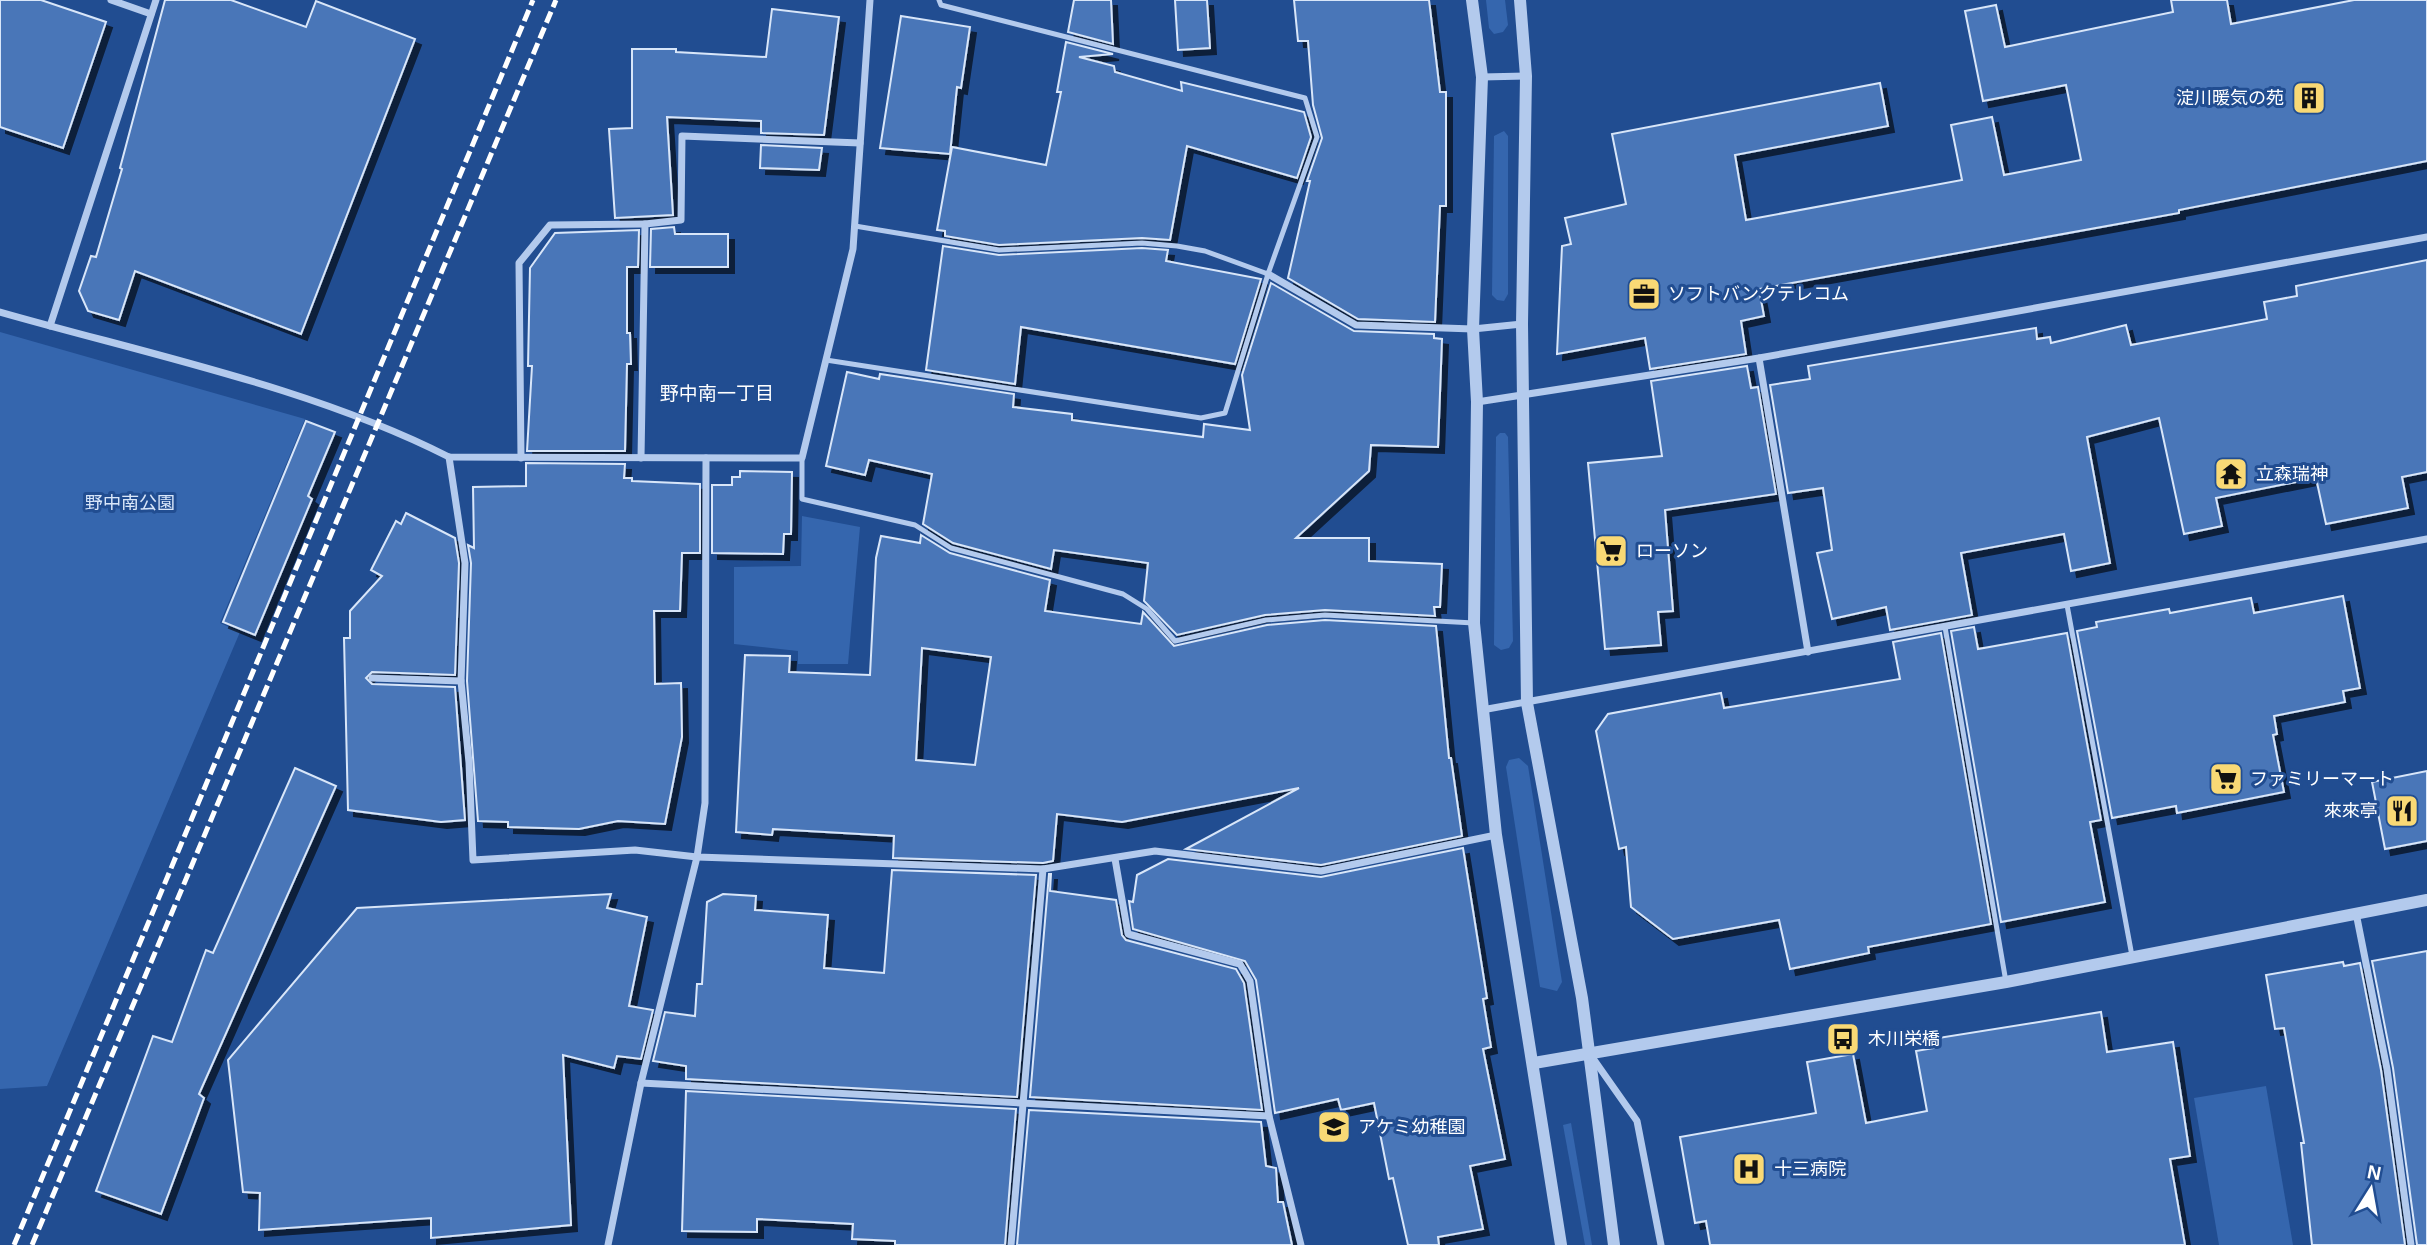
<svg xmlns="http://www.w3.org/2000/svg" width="2427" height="1245" viewBox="0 0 2427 1245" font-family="Arial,'Noto Sans JP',sans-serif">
	<defs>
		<filter id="shadow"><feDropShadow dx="6" dy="6" stdDeviation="0" flood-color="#0009"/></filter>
	</defs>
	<rect width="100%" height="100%" fill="#214d91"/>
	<g fill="#3566ae">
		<path d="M1486,0H1505L1508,25L1503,32L1494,34L1489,28Z"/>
		<path d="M1504,131L1508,136V294L1504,301L1497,300L1492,295L1494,136Z"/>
		<path d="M0,332L305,419L220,623L240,632L47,1086L0,1089Z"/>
		<path d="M1500,433H1505L1508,437L1513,641L1509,648L1501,650L1494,645L1496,437Z"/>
		<path d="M802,516L860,527L848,664H798V651L734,644V567L801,566Z"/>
		<path d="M1519,758L1528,766L1562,982L1557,991L1540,987L1506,767L1509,760Z"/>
		<path d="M2266,1086L2293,1245H2219L2194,1098Z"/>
		<path d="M1571,1123L1592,1245H1585L1563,1125Z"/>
	</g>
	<g fill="#4a76b8" stroke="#d8e6f9" stroke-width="2" fill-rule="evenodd" filter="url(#shadow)">
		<path d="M0,0H41L106,22L63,148L0,127Z"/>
		<path d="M165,0H231L306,27L316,1L415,39L301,334L135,271L119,320L88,311L79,291L91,256L96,257L122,169L120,168Z"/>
		<path d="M1074,0H1111L1113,44L1068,32Z"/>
		<path d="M1175,0H1207L1210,48L1178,50Z"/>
		<path d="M1294,0H1429L1440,92H1446V206H1440L1435,322L1358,319L1288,278L1310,181H1307L1322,138L1313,105L1308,41H1298Z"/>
		<path d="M2171,0H2227L2231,24L2354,0H2427V161L2179,210V213L1759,289L1764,316L1741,321L1746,354L1650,369L1645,338L1557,354L1562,246L1571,244L1565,218L1626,204L1612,134L1880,83L1888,126L1735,155L1746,220L1962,180L1951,125L1992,117L2004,175L2081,160L2066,85L1983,101L1965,11L1996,5L2005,47L2173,12Z"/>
		<path d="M772,9L839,17L824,135L761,133V121L667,117L673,215L615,218L609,129L632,128V49H676V52L766,57Z"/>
		<path d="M901,16L970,27L961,88L957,87L950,154L880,148Z"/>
		<path d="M1066,42L1113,54L1079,57L1114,66L1115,72L1182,91L1181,82L1304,112L1311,137L1297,178L1187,146L1170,240L1142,238L999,245L945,236V231L937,230L952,147L1046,165L1061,92H1057Z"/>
		<path d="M761,145L822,148L819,170L760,168Z"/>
		<path d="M674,227L675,234H728V267H650L651,229Z"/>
		<path d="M639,230L638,267H627V333H630L631,364H627L625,451H527L532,366H528L530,268L555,233Z"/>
		<path d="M943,246L999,255L1142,248L1168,250L1166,261L1261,279L1235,364L1021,327L1015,384L926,370Z"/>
		<path d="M2427,260V472L2402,477L2408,508L2326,524L2316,478L2216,498L2222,526L2184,534L2159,418L2087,437L2110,563L2071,571L2064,534L1961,553L1972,615L1890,630L1886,607L1832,619L1817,553L1832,550L1823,488L1788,493L1770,385L1810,379L1808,366L2036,328L2037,339L2050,337L2051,343L2126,325L2131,345L2267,319L2264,302L2297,296L2296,286Z"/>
		<path d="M1271,283L1354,331L1434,334V338L1442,339L1438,447L1371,445L1369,471L1296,538H1369V561L1442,564L1440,607H1434L1435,616L1325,610L1265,615L1177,635L1144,601L1148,563L1054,550L1051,569L953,543L923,524L932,474L869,460L865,475L826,466L847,372L879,379L880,374L1014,394L1013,407L1072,414V420L1203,437L1204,424L1250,430L1242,375Z"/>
		<path d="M1747,366L1751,388L1758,387L1776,494L1665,510L1673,611L1658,612L1661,645L1605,649L1588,463L1662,456L1651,381Z"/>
		<path d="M306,421L335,432L308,496L312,499L255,635L223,622Z"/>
		<path d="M526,463L625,464L624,478H632V481L700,484V553H682L680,611H654L655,684L681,683L682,737L665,824L618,821L579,829L508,827V822L478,821L467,681L471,563L468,545L474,548L473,487L526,486Z"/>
		<path d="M740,471L792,472L791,534H784L783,554L712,553V485H732V477H740Z"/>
		<path d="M406,513L455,538L459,563L455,675L372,672L366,678L372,684L455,687L465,820L441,822L348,810L344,638H350V611L382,576L371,570L396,521L401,524Z"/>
		<path d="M921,535L950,553L1050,580L1045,611L1141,624L1143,612L1174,646L1267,625L1325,620L1436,626L1449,758H1451L1462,836L1321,865L1186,849L1299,788L1122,822L1057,814L1053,861L1043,863L893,858L894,836L773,829L772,835L736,832L745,655L790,656L789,672L870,675L876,558L881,536L920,543ZM922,648L991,657L975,765L916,760Z"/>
		<path d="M2343,596L2360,688L2343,691L2345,702L2274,716L2277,734L2273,735L2284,792L2177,813L2176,806L2112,818L2077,631L2097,627L2096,622L2169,609L2170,613L2251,598L2254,613Z"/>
		<path d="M1974,627L1978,649L2067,633L2101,820L2090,822L2105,902L2001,922L1951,631Z"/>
		<path d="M1941,633L1991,924L1868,947L1869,953L1790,969L1779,920L1673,939L1631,907L1626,847L1619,849L1596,731L1608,714L1721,693L1724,708L1900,679L1893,642Z"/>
		<path d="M295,768L336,786L199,1094L204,1098L161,1214L96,1191L153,1036L172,1042L206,950L213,953Z"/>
		<path d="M2427,771V841L2385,849L2372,782Z"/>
		<path d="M1463,848L1487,998L1483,999L1491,1047L1483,1049L1505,1159L1470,1166L1483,1229L1438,1237L1439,1245H1408L1393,1178L1389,1179L1374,1103L1341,1110L1338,1099L1275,1113L1256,980L1245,961L1133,929L1129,901L1133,902L1137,875L1168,859L1321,877Z"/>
		<path d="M892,870L1036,875L1017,1097L686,1079V1066L653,1061L665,1012L695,1016L697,984H702L707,902L723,894L756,896L755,910L828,915L824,968L884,973Z"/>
		<path d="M1049,874H1051L1050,891L1116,900L1122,935L1126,940L1236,969L1244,983L1262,1110L1030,1097Z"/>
		<path d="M611,894L607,908L647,917L629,1006L653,1010L641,1059L617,1056L614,1068L563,1055L571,1225L431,1238V1218L259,1230L260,1193L243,1192L228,1060L357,908Z"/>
		<path d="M2427,951V1245H2417L2393,1068L2372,961Z"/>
		<path d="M2343,962L2344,966L2360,963L2381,1070L2405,1245H2312L2301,1143H2304L2284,1028L2275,1029L2266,975Z"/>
		<path d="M2101,1012L2107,1052L2173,1042L2190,1156L2170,1159L2185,1245H1710L1706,1221L1695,1223L1680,1137L1816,1113L1807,1062L1853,1054L1866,1123L1927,1111L1916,1051L1934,1048L1932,1039Z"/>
		<path d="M686,1091L1016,1109L1005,1245H895V1241L852,1239L853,1224L757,1219V1232L682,1231Z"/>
		<path d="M1029,1110L1261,1122L1266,1166L1276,1168L1278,1202H1283L1292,1245H1017Z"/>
	</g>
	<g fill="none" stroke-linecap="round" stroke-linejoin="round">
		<g stroke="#b3caed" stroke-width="5">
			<path d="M855,226L999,250L1142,243L1177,246L1205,251L1268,274"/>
			<path d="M826,360L1201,418L1225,413L1268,274L1317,137L1305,98L941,5L939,0"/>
			<path d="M802,458V499L915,525L951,548L1123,594L1147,609L1175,641L1266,620L1325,615L1474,623"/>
			<path d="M2067,605L2132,956"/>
			<path d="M1945,627L2006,982"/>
		</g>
		<g stroke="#b3caed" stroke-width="7">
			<path d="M111,0L151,14"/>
			<path d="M1482,77L1526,76"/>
			<path d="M1268,274L1356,325L1473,329L1522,324"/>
			<path d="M0,312C147,354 314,388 449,457L802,458L853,249L870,0"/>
			<path d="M50,326L156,0"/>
			<path d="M1759,358L1808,652"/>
			<path d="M1477,402L1759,358L2427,237"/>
			<path d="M449,457L465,563L461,681L469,763L473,860L635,850L697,857L1043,869L1155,851L1321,871L1496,835"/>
			<path d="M521,458L519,263L550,225L645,224"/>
			<path d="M641,458L645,224L681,220L682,136L860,143"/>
			<path d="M372,678L461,681"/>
			<path d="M1482,710L2427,539"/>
			<path d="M1115,859L1128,934L1240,964L1250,981L1269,1116L1301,1245"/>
			<path d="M2356,913L2387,1069L2411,1245"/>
			<path d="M1592,1057L1637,1121L1661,1245"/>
			<path d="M641,1083L1269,1116"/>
			<path d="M608,1245L641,1083L697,857L705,803L706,458"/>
			<path d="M1011,1245L1043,869"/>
		</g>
		<g stroke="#b3caed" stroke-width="12">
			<path d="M1472,0L1482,77L1473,329L1477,402L1474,623L1496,835L1561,1245"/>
			<path d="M1520,0L1526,76L1522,324L1527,703L1582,998L1614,1245"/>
			<path d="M1534,1063L2006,982L2427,900"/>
		</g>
		<g stroke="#fff" stroke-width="5" stroke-dasharray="12 5" stroke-linecap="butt">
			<path d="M14,1245L533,0"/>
			<path d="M32,1245L556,0"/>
		</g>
	</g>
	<defs>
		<symbol id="building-square" viewBox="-11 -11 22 22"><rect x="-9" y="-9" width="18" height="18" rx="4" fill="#f9d975" stroke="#214d91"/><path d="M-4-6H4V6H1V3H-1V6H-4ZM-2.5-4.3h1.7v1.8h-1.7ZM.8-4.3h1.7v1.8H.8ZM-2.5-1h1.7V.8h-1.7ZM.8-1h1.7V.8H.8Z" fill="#111"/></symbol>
		<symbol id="office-square" viewBox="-11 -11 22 22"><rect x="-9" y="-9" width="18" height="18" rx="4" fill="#f9d975" stroke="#214d91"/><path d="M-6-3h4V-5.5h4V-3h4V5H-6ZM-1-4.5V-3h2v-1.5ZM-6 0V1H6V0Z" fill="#111"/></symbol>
		<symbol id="temple-square" viewBox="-11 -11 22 22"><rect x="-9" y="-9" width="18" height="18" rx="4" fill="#f9d975" stroke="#214d91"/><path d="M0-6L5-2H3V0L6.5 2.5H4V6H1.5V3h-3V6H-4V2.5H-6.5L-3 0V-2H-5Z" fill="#111"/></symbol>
		<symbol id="supermarket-square" viewBox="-11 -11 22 22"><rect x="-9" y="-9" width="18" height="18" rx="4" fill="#f9d975" stroke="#214d91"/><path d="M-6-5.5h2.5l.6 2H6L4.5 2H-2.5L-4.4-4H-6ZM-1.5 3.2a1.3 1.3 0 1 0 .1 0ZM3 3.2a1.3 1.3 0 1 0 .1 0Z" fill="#111"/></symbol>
		<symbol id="restaurant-square" viewBox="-11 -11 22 22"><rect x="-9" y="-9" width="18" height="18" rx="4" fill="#f9d975" stroke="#214d91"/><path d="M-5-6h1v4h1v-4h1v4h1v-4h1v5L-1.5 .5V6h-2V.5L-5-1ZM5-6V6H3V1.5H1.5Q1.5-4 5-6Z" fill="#111"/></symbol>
		<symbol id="bus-square" viewBox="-11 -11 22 22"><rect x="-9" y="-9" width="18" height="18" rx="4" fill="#f9d975" stroke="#214d91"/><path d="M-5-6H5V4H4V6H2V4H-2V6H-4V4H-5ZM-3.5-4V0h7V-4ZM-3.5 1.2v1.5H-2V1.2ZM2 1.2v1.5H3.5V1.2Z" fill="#111"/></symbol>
		<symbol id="school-square" viewBox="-11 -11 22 22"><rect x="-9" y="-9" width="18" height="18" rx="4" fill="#f9d975" stroke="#214d91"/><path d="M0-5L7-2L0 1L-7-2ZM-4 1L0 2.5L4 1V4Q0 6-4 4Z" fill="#111"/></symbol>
		<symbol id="hospital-square" viewBox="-11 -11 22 22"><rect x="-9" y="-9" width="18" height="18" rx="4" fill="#f9d975" stroke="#214d91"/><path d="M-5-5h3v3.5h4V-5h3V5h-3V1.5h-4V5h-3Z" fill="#111"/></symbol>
	</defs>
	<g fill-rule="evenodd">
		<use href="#building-square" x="2290" y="79" width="38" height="38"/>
		<use href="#office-square" x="1625" y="275" width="38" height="38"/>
		<use href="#temple-square" x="2212" y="455" width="38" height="38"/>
		<use href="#supermarket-square" x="1592" y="532" width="38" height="38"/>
		<use href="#supermarket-square" x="2207" y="760" width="38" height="38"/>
		<use href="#restaurant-square" x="2383" y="792" width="38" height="38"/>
		<use href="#bus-square" x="1824" y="1020" width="38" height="38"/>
		<use href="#school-square" x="1315" y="1108" width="38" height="38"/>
		<use href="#hospital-square" x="1730" y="1150" width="38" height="38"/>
	</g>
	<g text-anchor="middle" stroke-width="6" stroke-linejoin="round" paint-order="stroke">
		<g font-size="18" fill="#fff" stroke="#214d91" text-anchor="start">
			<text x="2284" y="104" text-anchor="end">淀川暖気の苑</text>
			<text x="1668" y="300">ソフトバンクテレコム</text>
			<text x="2256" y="480">立森瑞神</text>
			<text x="1636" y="557">ローソン</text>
			<text x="2250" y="785">ファミリーマート</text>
			<text x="2378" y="817" text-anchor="end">來來亭</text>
			<text x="1868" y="1045">木川栄橋</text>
			<text x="1358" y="1133">アケミ幼稚園</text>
			<text x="1774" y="1175">十三病院</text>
		</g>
		<g font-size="18" fill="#d8e6f9" stroke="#214d91">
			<text x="130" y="509">野中南公園</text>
		</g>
		<g font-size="19" fill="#fff" stroke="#214d91">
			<text x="717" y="400">野中南一丁目</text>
		</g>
	</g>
	<g transform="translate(2371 1189) rotate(11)" stroke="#214d91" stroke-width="5" paint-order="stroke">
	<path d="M0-5L12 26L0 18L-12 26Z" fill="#ffffff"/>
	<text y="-10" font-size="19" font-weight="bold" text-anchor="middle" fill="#ffffff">N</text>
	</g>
</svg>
